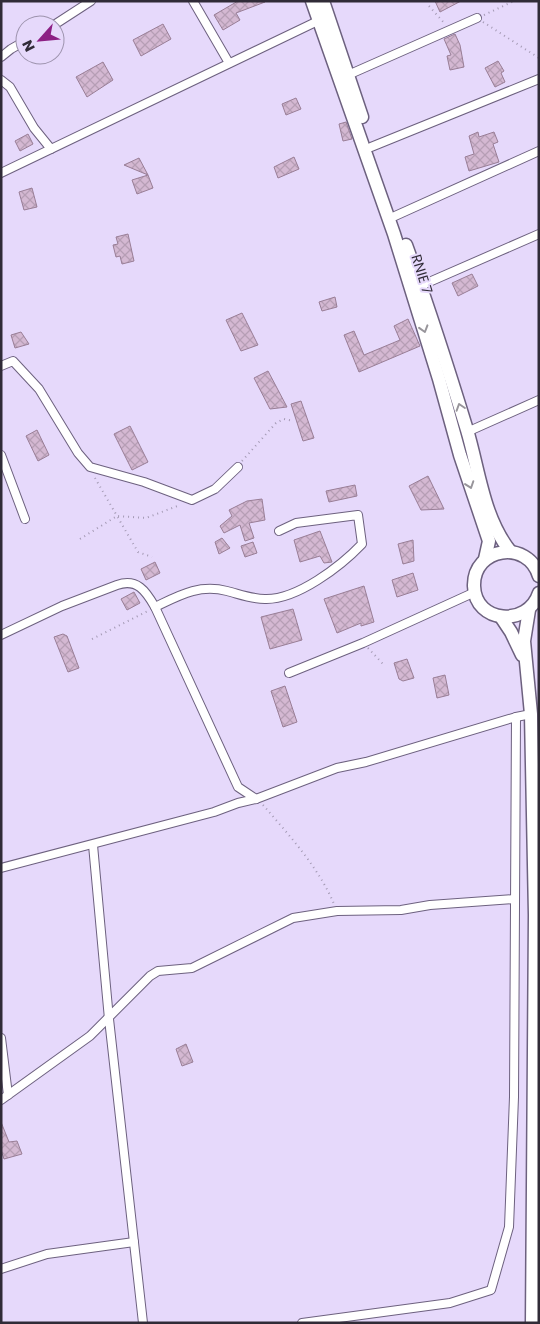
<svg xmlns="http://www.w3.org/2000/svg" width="540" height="1324" viewBox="0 0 540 1324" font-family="Poppins,sans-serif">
	<defs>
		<pattern id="building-cross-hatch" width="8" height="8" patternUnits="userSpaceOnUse" patternTransform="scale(1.25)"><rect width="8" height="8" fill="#d4b8d2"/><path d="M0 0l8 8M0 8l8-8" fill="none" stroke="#b69eb5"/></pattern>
	</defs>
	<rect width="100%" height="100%" fill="#e6d9fb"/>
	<g fill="url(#building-cross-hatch)" stroke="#997e96">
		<path d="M238,1L265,2L236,13L240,20L223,30L214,15Z"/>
		<path d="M435,1H461L440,12Z"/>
		<path d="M163,24L171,39L141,56L133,40Z"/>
		<path d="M455,34L460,45L464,67L450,70L447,56L451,55L444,39Z"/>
		<path d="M498,61L504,71L501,73L505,82L495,87L485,68Z"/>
		<path d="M103,62L113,80L87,97L76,77Z"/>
		<path d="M296,98L301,109L286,115L282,104Z"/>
		<path d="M346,122L352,139L343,141L339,124Z"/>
		<path d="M478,132L479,137L494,132L498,142L493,144L499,162L469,171L465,157L474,154L469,136Z"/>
		<path d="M28,134L33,144L20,151L15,141Z"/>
		<path d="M294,157L299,169L278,178L274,167Z"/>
		<path d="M139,158L148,175L124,165Z"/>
		<path d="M148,175L153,188L137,194L132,180Z"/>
		<path d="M32,188L37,207L24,210L19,192Z"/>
		<path d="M128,234L134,261L122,264L120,256L116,257L113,245L118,244L116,237Z"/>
		<path d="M472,274L478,286L458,296L452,283Z"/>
		<path d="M335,297L337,307L322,311L319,302Z"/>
		<path d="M242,313L258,345L241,351L226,320Z"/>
		<path d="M408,319L420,346L359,372L344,335L354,331L364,355L400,340L394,326Z"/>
		<path d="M21,332L29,344L15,348L11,335Z"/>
		<path d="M268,371L287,407L270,409L254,378Z"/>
		<path d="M301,401L314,438L303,441L291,404Z"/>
		<path d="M130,426L148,462L132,470L114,434Z"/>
		<path d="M37,430L49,455L38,461L26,436Z"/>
		<path d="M428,476L444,509L421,510L409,486Z"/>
		<path d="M355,485L357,496L329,502L326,491Z"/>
		<path d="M262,499L265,520L249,523L254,538L245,541L240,525L224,533L220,526L232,516L229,510L247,501Z"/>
		<path d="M320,531L332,562L324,563L320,556L300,562L294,540Z"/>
		<path d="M222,538L230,548L219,554L215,542Z"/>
		<path d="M413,540L414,561L403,564L398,544Z"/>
		<path d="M253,542L257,553L245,557L241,546Z"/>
		<path d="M155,562L160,573L146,580L141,569Z"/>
		<path d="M413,573L418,590L397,597L392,580Z"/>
		<path d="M364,586L374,622L361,626V623L337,633L324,599Z"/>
		<path d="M134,592L140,603L127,610L121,599Z"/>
		<path d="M293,609L302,640L270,649L261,617Z"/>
		<path d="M63,634L67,636L79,668L68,672L54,637Z"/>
		<path d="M407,659L414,678L403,681L399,679L394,663Z"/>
		<path d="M445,675L449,695L437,698L433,678Z"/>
		<path d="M285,686L297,722L283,727L271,691Z"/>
		<path d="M186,1044L193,1062L182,1066L176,1049Z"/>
		<path d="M1,1122L9,1142L17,1141L22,1154L4,1159L1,1150Z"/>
	</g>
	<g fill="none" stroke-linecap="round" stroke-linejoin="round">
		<defs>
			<g id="street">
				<path d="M193,1L229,63"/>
				<path d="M54,25L91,1"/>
				<path d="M1,57L11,49L25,41"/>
				<path d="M348,75L477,18"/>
				<path d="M1,80L10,87L34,128L51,149"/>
				<path d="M371,147L539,79"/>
				<path d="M1,173L322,19"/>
				<path d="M395,216L539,151"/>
				<path d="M420,286L539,234"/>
				<path d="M1,366L13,361L39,389L78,453L90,467L144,482L192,500L215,489L238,467"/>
				<path d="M467,432L539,400"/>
				<path d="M1,455L25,519"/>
				<path d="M155,607C180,595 199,584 227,591C239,594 252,599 265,599C297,600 341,566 362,544L358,515L296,523L279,531"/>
				<path d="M1,635L62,606L117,585C137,578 146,591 155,607L238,787L256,799"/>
				<path d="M289,673L363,643L475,592"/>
				<path d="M93,845L109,1019L143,1323"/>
				<path d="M1,868L214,812L238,803L256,799L337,768L366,762L516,717L531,714"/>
				<path d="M1,1038L8,1095"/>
				<path d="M1,1100L90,1036L150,976L158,971L192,968L293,918L337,911L401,910L430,905L515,899"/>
				<path d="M1,1269L47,1254L134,1242"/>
				<path d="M302,1323L450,1303L491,1290L509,1227L514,1097L516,717"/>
			</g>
			<g id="primary">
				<path d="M312,1L394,234L439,379L460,455L489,541L485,559"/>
				<path d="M323,1L362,117"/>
				<path d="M406,245C428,306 448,368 467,430C479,470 483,517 510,551"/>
				<path d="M539,576C528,539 473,547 474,586C475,624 528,627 539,593"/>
				<path d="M529,610L524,641L531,714L535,915L532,1323"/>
				<path d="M501,617L511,632L522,655"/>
			</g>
		</defs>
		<use href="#street" stroke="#6d617f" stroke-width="10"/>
		<use href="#primary" stroke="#6d617f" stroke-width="15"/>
		<g stroke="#a49ab4" stroke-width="2" stroke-dasharray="1 4" stroke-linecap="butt">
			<path d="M429,6L445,24"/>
			<path d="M484,15L514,1"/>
			<path d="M483,22L539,58"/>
			<path d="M242,461L276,423L284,419L293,421"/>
			<path d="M95,478L117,516L146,518L180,505"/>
			<path d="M80,539L117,516L138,552L152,557"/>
			<path d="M92,639L148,611"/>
			<path d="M368,648L383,664"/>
			<path d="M263,805C289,835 319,868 334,904"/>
		</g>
		<use href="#street" stroke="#fff" stroke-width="8"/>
		<use href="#primary" stroke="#fff" stroke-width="12"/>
	</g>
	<defs><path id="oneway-chevron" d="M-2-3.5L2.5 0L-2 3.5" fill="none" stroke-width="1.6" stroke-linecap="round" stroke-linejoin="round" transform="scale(1.25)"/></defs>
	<g stroke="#98959b">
		<use href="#oneway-chevron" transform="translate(424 329) rotate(73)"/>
		<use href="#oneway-chevron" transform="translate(460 407) rotate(-108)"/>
		<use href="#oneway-chevron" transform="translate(470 485) rotate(71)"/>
	</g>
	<g text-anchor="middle" stroke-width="4" stroke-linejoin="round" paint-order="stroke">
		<g font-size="14" fill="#302b37" stroke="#e6d9fb">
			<text transform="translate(422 274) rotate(73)" y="5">RNIE 7</text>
		</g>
	</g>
	<rect width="540" height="1324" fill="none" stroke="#302b37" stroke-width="5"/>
	<g transform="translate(40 40) rotate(243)"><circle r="24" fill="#e6d9fb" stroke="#9d93ad"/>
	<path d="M0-4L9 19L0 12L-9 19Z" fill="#8c2084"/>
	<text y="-8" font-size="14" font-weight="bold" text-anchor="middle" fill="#302b37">N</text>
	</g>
</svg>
